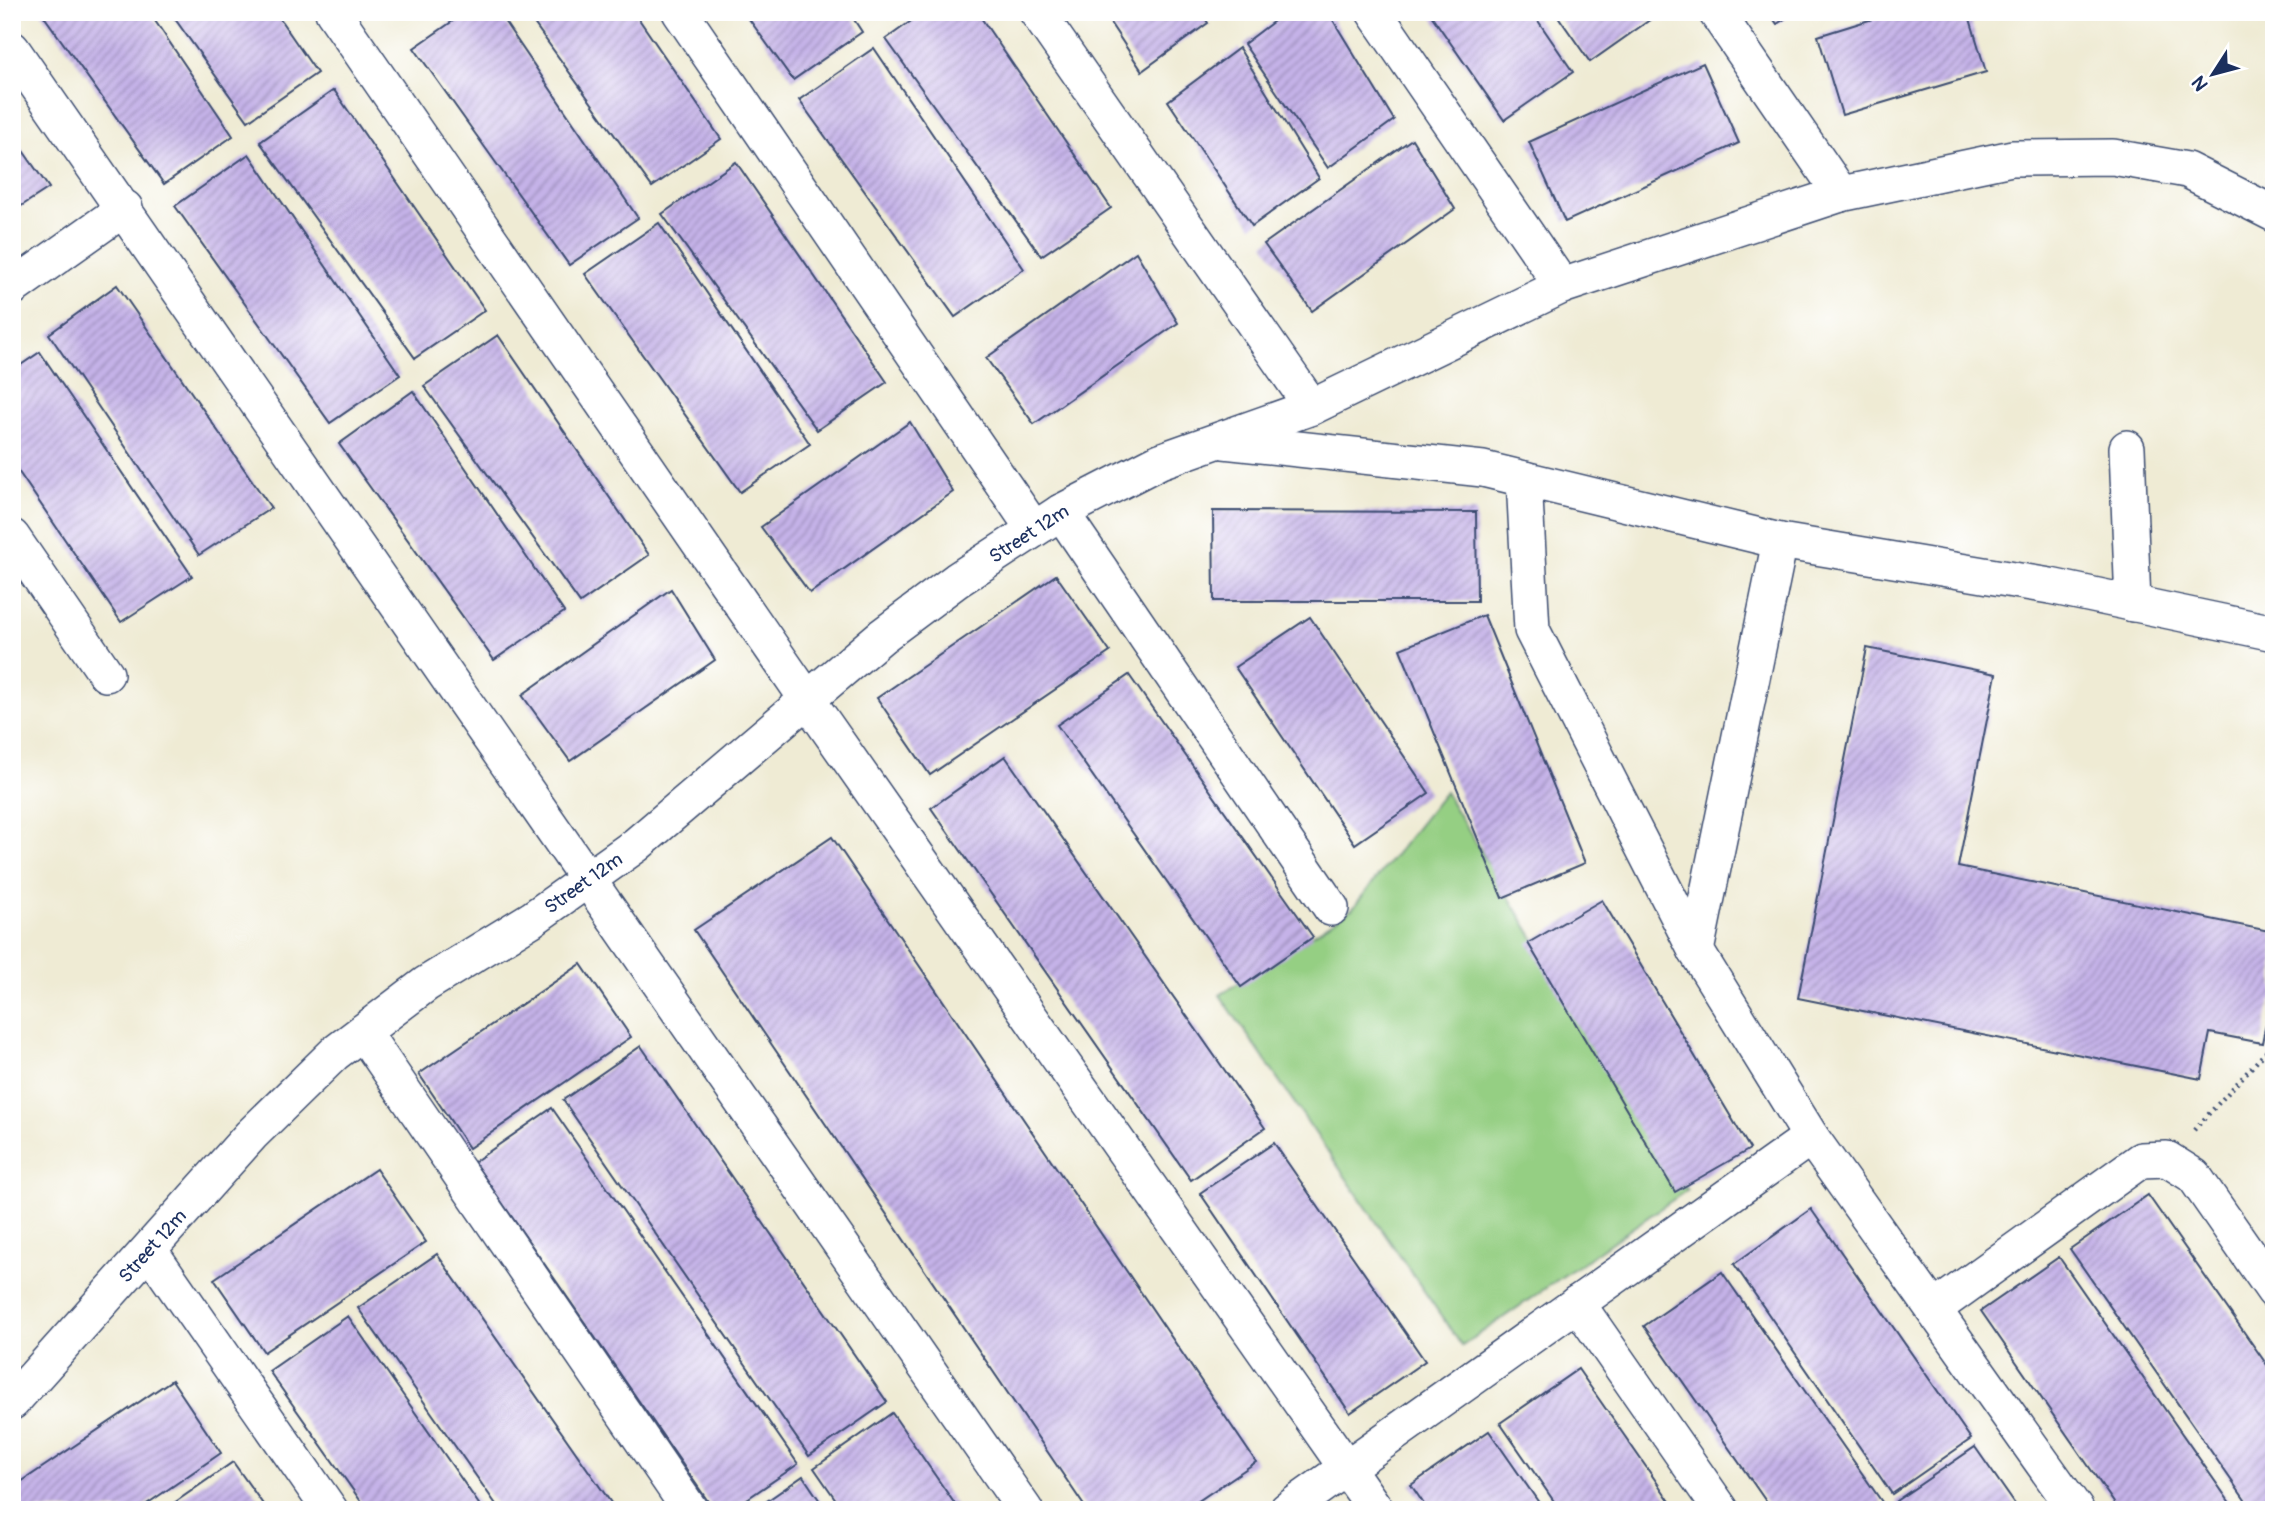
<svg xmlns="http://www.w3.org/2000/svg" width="2286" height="1522" viewBox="0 0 2286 1522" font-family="Pangolin,sans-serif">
	<defs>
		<pattern id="building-hatch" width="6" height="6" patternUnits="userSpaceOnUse" patternTransform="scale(1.75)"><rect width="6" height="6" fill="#c5b2e8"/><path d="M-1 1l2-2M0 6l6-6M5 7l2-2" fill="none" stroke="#9f91bf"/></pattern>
	</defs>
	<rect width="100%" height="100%" fill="#fff"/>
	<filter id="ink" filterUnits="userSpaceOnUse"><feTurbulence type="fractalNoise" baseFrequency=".0143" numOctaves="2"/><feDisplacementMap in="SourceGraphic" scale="14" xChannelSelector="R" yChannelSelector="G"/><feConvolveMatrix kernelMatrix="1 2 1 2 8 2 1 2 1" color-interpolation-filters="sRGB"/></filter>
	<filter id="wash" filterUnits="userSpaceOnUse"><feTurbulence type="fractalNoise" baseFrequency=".00686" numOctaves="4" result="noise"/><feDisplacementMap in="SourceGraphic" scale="28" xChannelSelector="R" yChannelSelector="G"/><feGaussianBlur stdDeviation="1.57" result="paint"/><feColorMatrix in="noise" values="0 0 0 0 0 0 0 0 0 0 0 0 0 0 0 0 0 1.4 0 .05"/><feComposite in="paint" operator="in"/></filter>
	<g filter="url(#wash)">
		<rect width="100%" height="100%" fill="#efebd4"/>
		<path fill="#95cf83" stroke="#587f70" stroke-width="2" d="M1445,792L1687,1190L1462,1346L1220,995L1352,909Z"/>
		<g id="blocks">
			<g fill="url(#building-hatch)">
				<path d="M41,12H149L233,136L164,184Z"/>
				<path d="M170,12H275L317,73L248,121Z"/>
				<path d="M466,12H498L638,218L569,265L414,48Z"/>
				<path d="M526,12H634L721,139L652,187Z"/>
				<path d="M744,12H849L862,32L793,80Z"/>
				<path d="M924,12H977L1111,208L1041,256L886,39Z"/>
				<path d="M1103,12H1201L1208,23L1142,71Z"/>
				<path d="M1286,12H1328L1394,120L1328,168L1244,44Z"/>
				<path d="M1429,12H1532L1573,72L1504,120Z"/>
				<path d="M1555,12H1661L1590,62Z"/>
				<path d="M1769,12H1795L1777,24Z"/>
				<path d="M1895,12H1968L1986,72L1842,115L1818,36Z"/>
				<path d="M874,48L1024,269L955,317L799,100Z"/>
				<path d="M1239,48L1319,178L1252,226L1168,101Z"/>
				<path d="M1703,63L1739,143L1565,222L1529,142Z"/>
				<path d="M334,90L485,310L415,358L260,142Z"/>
				<path d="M12,135L49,188L12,212Z"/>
				<path d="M1412,139L1455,209L1312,311L1264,244Z"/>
				<path d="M249,154L400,375L330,423L175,206Z"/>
				<path d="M736,162L887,382L817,430L662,214Z"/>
				<path d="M659,223L810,444L740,492L585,274Z"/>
				<path d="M1136,252L1178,323L1034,424L986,358Z"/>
				<path d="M117,285L271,508L199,555L49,334Z"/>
				<path d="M498,335L649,555L580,603L424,386Z"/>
				<path d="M40,352L192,576L121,622L12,462V371Z"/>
				<path d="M413,391L564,612L494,660L339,444Z"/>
				<path d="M910,422L953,492L810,593L761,527Z"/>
				<path d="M1213,511L1476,512L1477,601H1214Z"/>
				<path d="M1056,575L1110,652L930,775L877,698Z"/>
				<path d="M671,589L715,660L570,761L522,695Z"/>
				<path d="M1484,615L1585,863L1502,898L1400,649Z"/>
				<path d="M1310,617L1429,793L1355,844L1235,667Z"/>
				<path d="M1867,648L1996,674L1958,867L2274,932V1000L2271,999L2262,1043L2210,1033L2201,1079L1798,998Z"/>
				<path d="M1129,675L1313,937L1241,987L1057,725Z"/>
				<path d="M1005,756L1265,1128L1191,1180L931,808Z"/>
				<path d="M832,837L1256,1462L1185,1510H1087L694,930Z"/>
				<path d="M1602,900L1750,1149L1675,1192L1528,943Z"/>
				<path d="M581,964L631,1037L469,1148L419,1074Z"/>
				<path d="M641,1046L887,1402L809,1456L563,1100Z"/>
				<path d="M552,1108L798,1464L731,1510H714L474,1162Z"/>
				<path d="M1274,1143L1425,1361L1350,1413L1200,1193Z"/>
				<path d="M376,1169L426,1242L264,1352L214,1279Z"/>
				<path d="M2148,1195L2274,1375L2272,1510H2252L2070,1249Z"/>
				<path d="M1811,1209L1971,1439L1892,1494L1734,1264Z"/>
				<path d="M437,1254L616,1510H500L358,1308Z"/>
				<path d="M2059,1257L2235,1510H2119L1981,1311Z"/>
				<path d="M1722,1272L1882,1502L1870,1510H1772L1644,1326Z"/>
				<path d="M348,1316L483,1510H367L269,1371Z"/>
				<path d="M1578,1369L1676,1510H1560L1500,1423Z"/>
				<path d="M172,1380L221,1453L138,1510H23L12,1495V1488Z"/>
				<path d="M892,1413L959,1510H843L814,1468Z"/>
				<path d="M1489,1431L1544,1510H1428L1411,1485Z"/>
				<path d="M1975,1447L2019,1510H1902L1896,1501Z"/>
				<path d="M233,1462L267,1510H164Z"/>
				<path d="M803,1476L826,1510H754Z"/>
			</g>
		</g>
	</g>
	<g filter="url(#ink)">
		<use href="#blocks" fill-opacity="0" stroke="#3b4b70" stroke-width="2"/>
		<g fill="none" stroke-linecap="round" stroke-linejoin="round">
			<defs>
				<g id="minor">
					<path d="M333,12L807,699L1376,1510"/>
					<path d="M680,12L1033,528"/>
					<path d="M1037,12L1312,407"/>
					<path d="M1374,12L1562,286"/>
					<path d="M1716,12L1841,194"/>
					<path d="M12,49L1025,1510"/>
					<path d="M12,288L125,208"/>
					<path d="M1224,441L1483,469L1780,541L2050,586L2274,633"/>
					<path d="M2127,448L2133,604"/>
					<path d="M1524,479L1532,630L1696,951L1811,1137L2076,1510"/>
					<path d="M1061,512L1331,908"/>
					<path d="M12,537L106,674"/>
					<path d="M1696,951L1780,541"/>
					<path d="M363,1032L690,1510"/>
					<path d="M150,1251L330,1510"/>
					<path d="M1577,1303L1721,1510"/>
					<path d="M1935,1308L2141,1160L2167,1159L2194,1176L2274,1291"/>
					<path id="s1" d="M12,1402L251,1135L335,1053L426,984L532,919L636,845L882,636L957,580L1061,512L1160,461L1312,407L1562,286L1841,194L2012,158L2113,157L2187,170L2274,214"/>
					<path d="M1287,1510L1811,1137"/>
				</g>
			</defs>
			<use href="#minor" stroke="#3b4b70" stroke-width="38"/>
			<path stroke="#3b4b70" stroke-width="4.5" stroke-dasharray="2 5" stroke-linecap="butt" d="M2194,1130L2274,1043"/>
			<use href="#minor" stroke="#fff" stroke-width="35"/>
		</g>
	</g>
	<g text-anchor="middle" stroke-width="7" stroke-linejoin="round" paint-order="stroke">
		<g font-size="19" fill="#1b2f5e" stroke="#fff">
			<text dy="7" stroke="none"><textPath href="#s1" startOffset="1344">Street 12m</textPath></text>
			<text dy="7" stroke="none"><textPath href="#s1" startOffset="777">Street 12m</textPath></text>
			<text dy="7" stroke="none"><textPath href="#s1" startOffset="210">Street 12m</textPath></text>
		</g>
	</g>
	<rect width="2286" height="1522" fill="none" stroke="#fff" stroke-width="42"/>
	<g transform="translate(2213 74) rotate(234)" stroke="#ffffff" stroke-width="5" paint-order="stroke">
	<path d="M0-5L12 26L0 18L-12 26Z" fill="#1b2f5e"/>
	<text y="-10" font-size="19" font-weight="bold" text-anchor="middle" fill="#1b2f5e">N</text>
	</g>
</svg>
